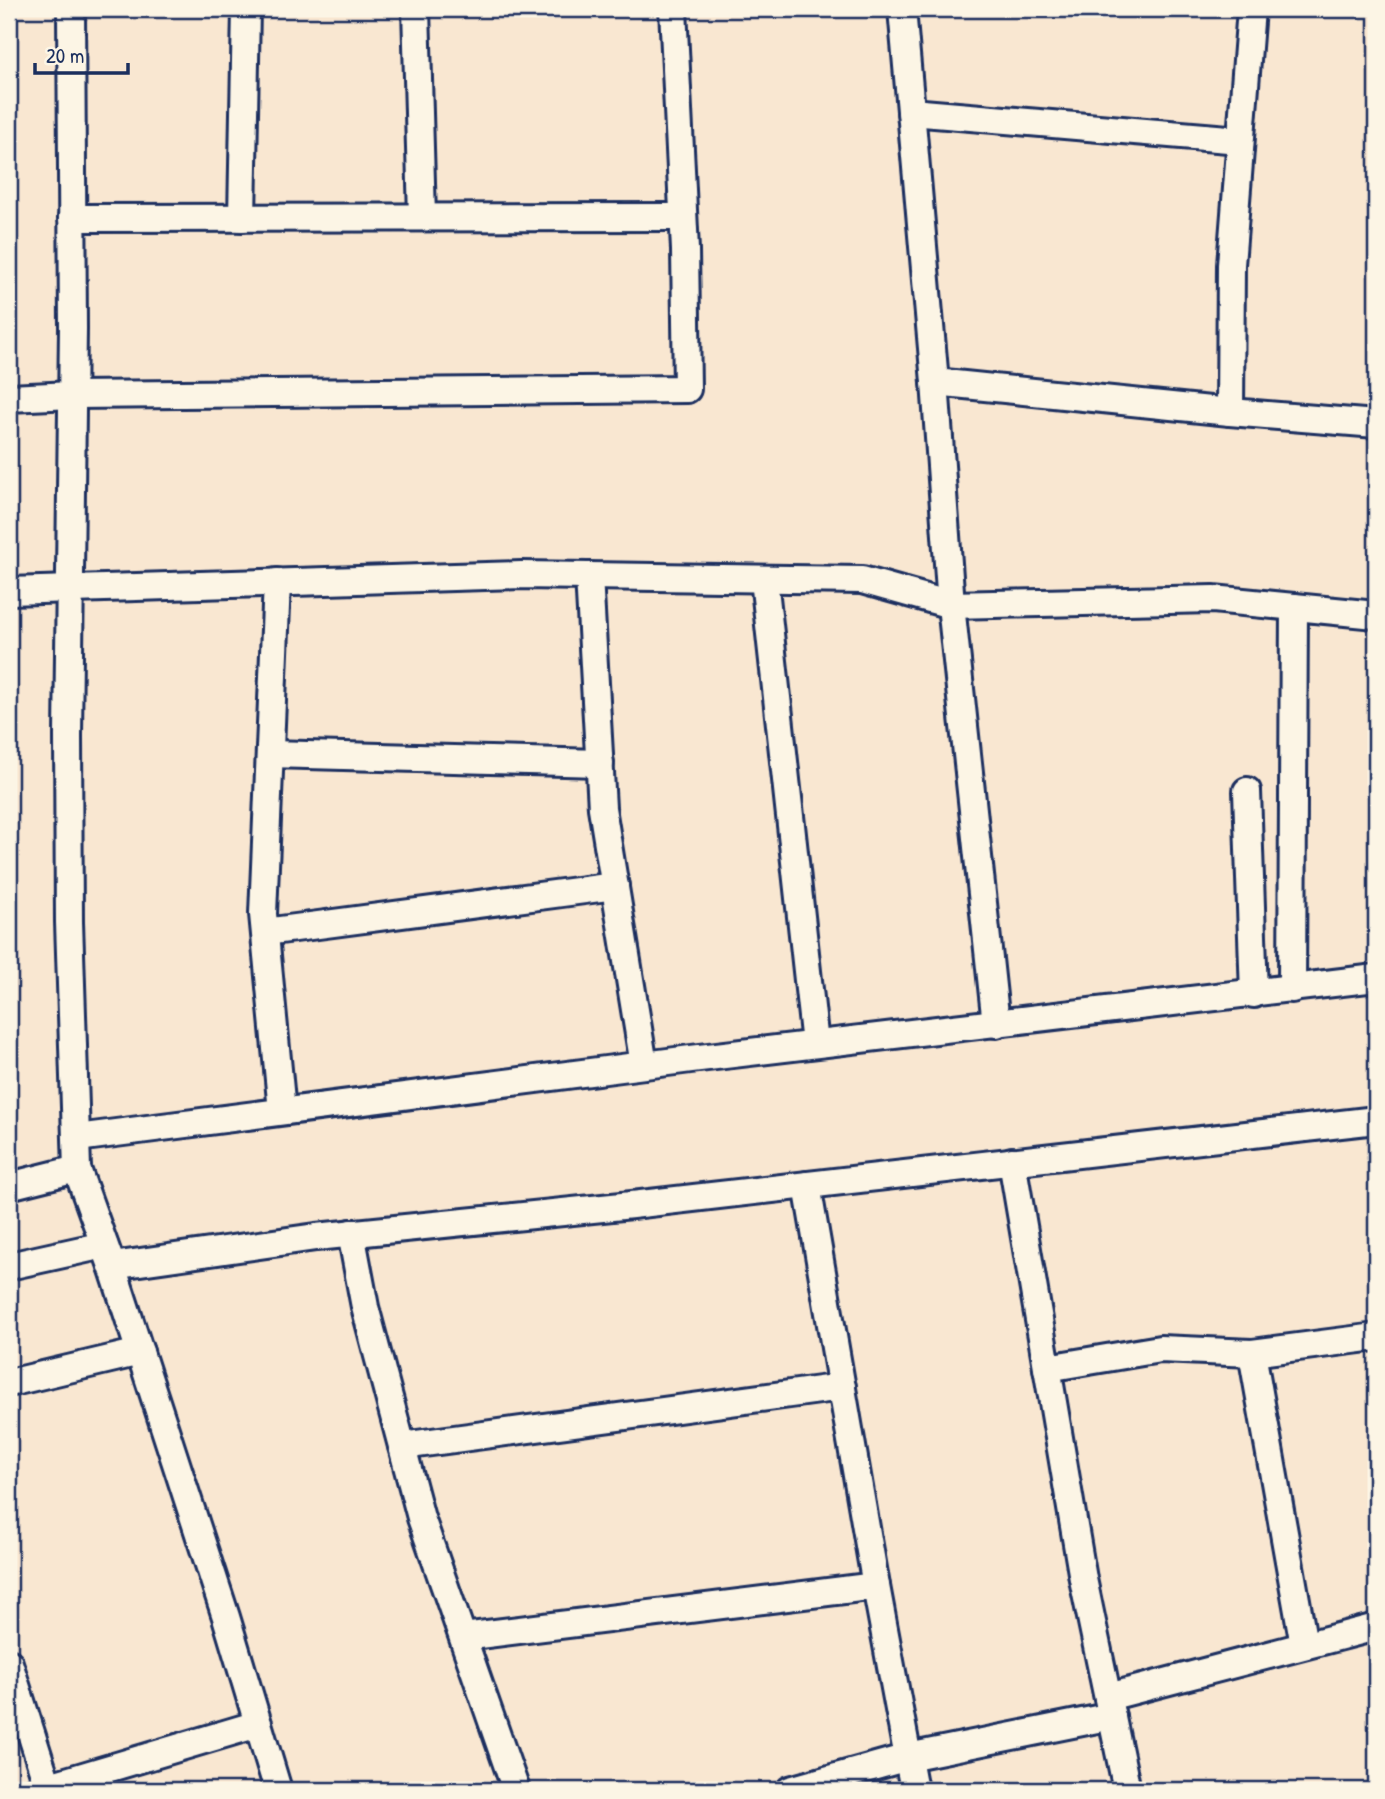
<svg xmlns="http://www.w3.org/2000/svg" width="1385" height="1799" viewBox="0 0 1385 1799" font-family="'Patrick Hand',sans-serif">
	<rect width="100%" height="100%" fill="#f9e7d1"/>
	<filter id="ink" filterUnits="userSpaceOnUse"><feTurbulence type="fractalNoise" baseFrequency=".0143" numOctaves="2"/><feDisplacementMap in="SourceGraphic" scale="14" xChannelSelector="R" yChannelSelector="G"/><feConvolveMatrix kernelMatrix="1 2 1 2 8 2 1 2 1" color-interpolation-filters="sRGB"/></filter>
	<g filter="url(#ink)">
		<g fill="none" stroke-linecap="round" stroke-linejoin="round">
			<defs>
				<g id="street">
					<path d="M71,9L73,328L68,736L69,922L77,1169L112,1266L226,1617L278,1790"/>
					<path d="M416,9L422,217"/>
					<path d="M902,9L935,382L951,605L996,1024"/>
					<path d="M911,112L1240,140"/>
					<path d="M72,218L683,217"/>
					<path d="M242,218L246,9"/>
					<path d="M935,382L1230,412L1376,424"/>
					<path d="M9,398L72,395L687,389L685,250L673,9"/>
					<path d="M1230,412L1231,265L1251,9"/>
					<path d="M589,576L602,808L644,1065"/>
					<path d="M764,579L815,1044"/>
					<path d="M277,582L263,914L282,1111"/>
					<path d="M9,591L521,575L862,580L951,605L1213,599L1376,615"/>
					<path d="M270,754L600,763"/>
					<path d="M1247,791L1254,994"/>
					<path d="M265,932L615,886"/>
					<path d="M1292,989L1294,607"/>
					<path d="M77,1138L691,1059L1376,978"/>
					<path d="M1012,1161L1083,1579L1127,1790"/>
					<path d="M807,1185L876,1586L914,1790"/>
					<path d="M9,1186L77,1169"/>
					<path d="M351,1233L365,1307L421,1518L516,1790"/>
					<path d="M9,1266L104,1245"/>
					<path d="M112,1266L316,1237L632,1205L1376,1120"/>
					<path d="M1252,1353L1304,1645"/>
					<path d="M1047,1368L1160,1349L1252,1353L1376,1337"/>
					<path d="M9,1383L140,1352"/>
					<path d="M402,1446L842,1387"/>
					<path d="M463,1637L876,1586"/>
					<path d="M9,1663L49,1790"/>
					<path d="M1108,1697L1376,1627"/>
					<path d="M36,1790L258,1724"/>
					<path d="M790,1790L908,1757L1112,1716"/>
				</g>
			</defs>
			<use href="#street" stroke="#1b2f5e" stroke-width="32"/>
			<use href="#street" stroke="#fcf5e5" stroke-width="26"/>
		</g>
	</g>
	<rect width="1385" height="1799" fill="none" stroke="#fcf5e5" stroke-width="35"/>
	<rect x="18" y="18" width="1350" height="1764" fill="none" stroke="#1b2f5e" stroke-width="2.5" filter="url(#ink)"/>
	<path d="M35 63v10h93v-10" fill="none" stroke="#1b2f5e" stroke-width="3.5"/>
	<text x="46" y="63" font-size="21" fill="#1b2f5e" stroke="#fcf5e5" stroke-width="5" paint-order="stroke">20 m</text>
</svg>
